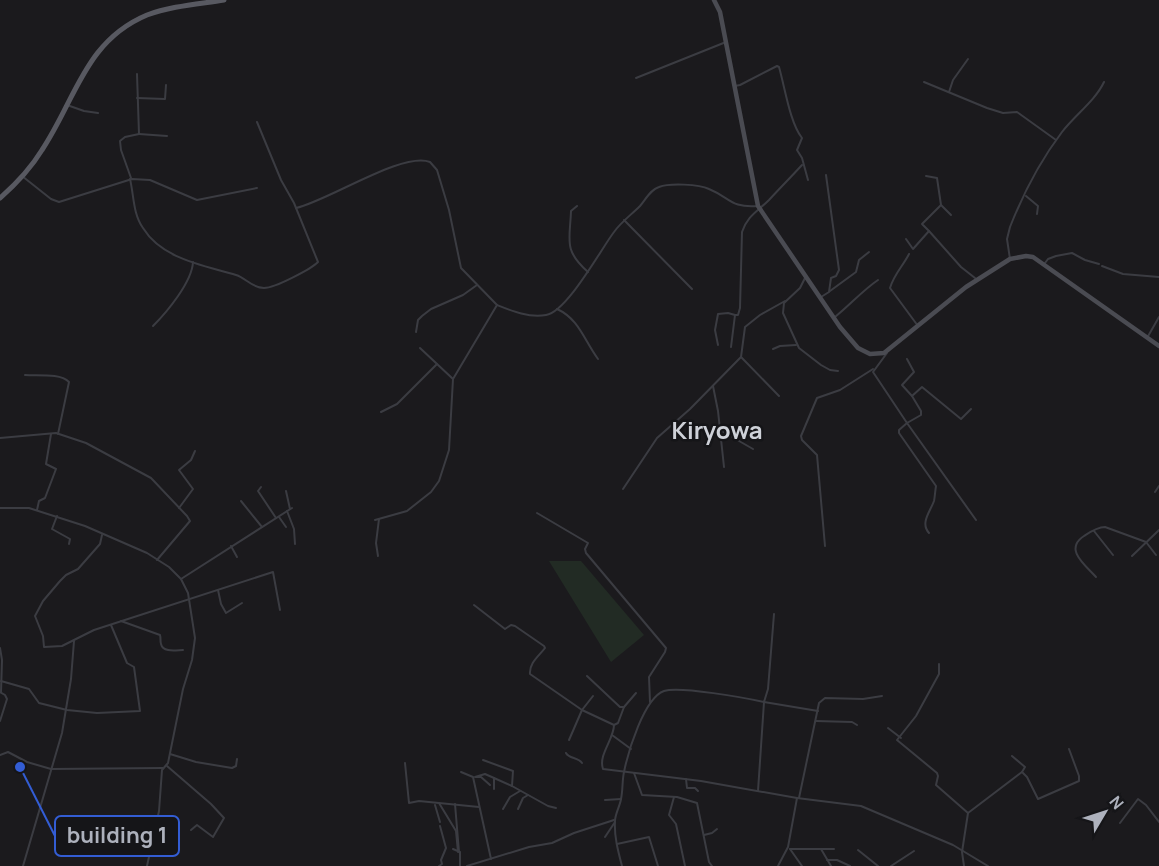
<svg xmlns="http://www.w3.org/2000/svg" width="1159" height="866" viewBox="0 0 1159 866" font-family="Manrope,sans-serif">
	<rect width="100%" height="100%" fill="#1b1a1d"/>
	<path fill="#222b24" d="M549,561H581L644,635L611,662Z"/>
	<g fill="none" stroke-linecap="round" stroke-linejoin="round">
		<g stroke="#3b3c42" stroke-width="2">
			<path d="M636,78L726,42"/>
			<path d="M924,82L987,108L1003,113L1017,112L1056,140"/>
			<path d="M735,86L740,85L777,66L779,67C785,88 790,123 802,138L797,150L802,158L808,180"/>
			<path d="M949,92L953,80L968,59"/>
			<path d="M137,98L165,99L166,85"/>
			<path d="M67,105L84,111L98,113"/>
			<path d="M139,134L167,136"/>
			<path d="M22,176L51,199L59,202L132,179L150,180L197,200L257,188"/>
			<path d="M926,176L937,178L941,205L951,215L941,205L922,224L929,231"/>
			<path d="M131,178L121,150L120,141L125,137L139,134L137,74"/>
			<path d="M130,179C134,196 133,214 143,228C162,259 203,265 236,275C246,278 252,288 264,288C275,288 311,269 318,262L294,203L281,180L257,122"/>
			<path d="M1026,196L1038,206L1037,214"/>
			<path d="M577,206L571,211C570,240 563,250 588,272"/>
			<path d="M296,208C328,201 403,151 430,162L437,170L449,210L461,268L497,305L453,379L449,450L439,481L431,492L407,511L375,520"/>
			<path d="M624,220L692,289"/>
			<path d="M906,239L913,249L929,231L961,267L975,278"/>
			<path d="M909,254C903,266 894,274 890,288L918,326"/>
			<path d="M1010,259L1007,239L1010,227C1023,194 1040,161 1062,132C1075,115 1095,101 1104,82"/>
			<path d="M1045,263L1048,259L1056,256L1072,253L1085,260L1099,264"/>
			<path d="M1102,266L1123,274L1159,277"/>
			<path d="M805,278L800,288L784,303L783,313L799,348L821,365L830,370L838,371"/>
			<path d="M830,291L856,272L859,260L869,252"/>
			<path d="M821,297L829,292L831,278L836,276L839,270L826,175"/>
			<path d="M497,305C512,311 529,318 546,315C567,312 601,249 614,232C621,222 631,215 640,206C646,199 650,190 659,187C669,183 699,184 709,189C731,198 730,208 758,206"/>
			<path d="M557,309C579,319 584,340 598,359"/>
			<path d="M835,317C850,305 863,290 878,280"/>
			<path d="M153,326C167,312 192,282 193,262"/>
			<path d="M416,332L418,320L422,316L431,309L463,295L477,285"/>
			<path d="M1147,338L1159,317"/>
			<path d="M718,345L715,330L718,314L728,313L735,315"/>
			<path d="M731,347L735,315H738L740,308L742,232C747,216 758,211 769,200C780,188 791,177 802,165"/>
			<path d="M420,348L453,379"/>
			<path d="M773,349L780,346L796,345"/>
			<path d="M887,353L873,372L907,423L921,415V411L912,396L922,387L961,419L971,409"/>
			<path d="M907,359L914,372L902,385L912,396"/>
			<path d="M25,375C38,376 60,373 69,382L58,434"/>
			<path d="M713,386L718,411L724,467"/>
			<path d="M779,396L741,357L745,327L760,315L785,301"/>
			<path d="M381,412L397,404L437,364"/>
			<path d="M720,430L753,449"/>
			<path d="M0,438L56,433L86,443L151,478L187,516L190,521L157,560"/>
			<path d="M261,487L258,491L276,518"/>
			<path d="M623,489L657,438L690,409L741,357"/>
			<path d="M286,491L290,509"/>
			<path d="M1155,492L1159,486"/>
			<path d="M241,501L262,527"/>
			<path d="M0,508H29L85,526L147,553L169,567L181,579L188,593L195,638L192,660L183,689L168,763L162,770L159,811L147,866"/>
			<path d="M179,508L193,489L179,470L191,460L195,451"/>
			<path d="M37,510L39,501L45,498L56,469L46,464L51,434"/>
			<path d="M287,511L294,529L295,544"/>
			<path d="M537,513L588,543L585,549L586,553L666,648L665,652L649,677L650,702"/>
			<path d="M57,516L52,529L70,539L69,544"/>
			<path d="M279,517L286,527"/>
			<path d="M1094,531L1113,555"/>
			<path d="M929,533C920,523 930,512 934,501C935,496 935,492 936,486L899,433V430L907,423L976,520"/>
			<path d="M102,535L100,544L78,569L66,575L60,581L43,601L35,616L43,636L44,647L62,646L94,630L273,572L280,610"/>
			<path d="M231,546L237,557"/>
			<path d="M825,546L817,455L802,440L801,436L817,398L840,390L873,369"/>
			<path d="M378,556L376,543L379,519"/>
			<path d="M1132,556L1159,530"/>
			<path d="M1096,577C1084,564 1064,549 1084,536C1090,532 1097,527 1105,527L1146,542L1156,555"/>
			<path d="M181,579L292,508"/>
			<path d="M218,590L221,604L226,613L242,603"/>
			<path d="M474,605L505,629L511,625L515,626L544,646L545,648C539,656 529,663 530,674L582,710L614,725"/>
			<path d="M121,621L160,635C161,638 160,641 161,644C163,653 177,650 183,650"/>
			<path d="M0,648L2,660L1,692"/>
			<path d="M939,664V674L916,716L897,740L937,773L938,776L936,785L968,813"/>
			<path d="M587,676L620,707H624L618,723L614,725C614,739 598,755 603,769L701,781L797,798L861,806L953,845L988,866"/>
			<path d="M1,681L29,689L39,703L67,710L97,713L140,711L134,667L127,663L111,625"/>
			<path d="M0,692L5,695L7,699L0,721"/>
			<path d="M624,707L636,693"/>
			<path d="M816,721L852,722L857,725"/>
			<path d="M888,728L901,738"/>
			<path d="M612,735L631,749"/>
			<path d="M569,740L582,710L593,696"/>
			<path d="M566,753C569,759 578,757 582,763"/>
			<path d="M170,754L196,762L232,768L236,766L237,759"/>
			<path d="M0,755L8,752L27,762L51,769L163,768"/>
			<path d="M1012,756L1025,767L1022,772L1027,777L1038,799L1079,781V776L1069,749"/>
			<path d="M483,760L513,771L512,786L494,778"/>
			<path d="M405,763L409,803L419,801L479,807"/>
			<path d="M167,766L211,804L224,818L213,837L197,825L191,830"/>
			<path d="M461,772L473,777L491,859"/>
			<path d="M634,773L642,795L677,797L697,803L709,862L712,866"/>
			<path d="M475,777L485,774L494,778V789"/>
			<path d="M476,777H481L490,785"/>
			<path d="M686,779L687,788H695L698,791"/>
			<path d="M512,786L548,806L556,808"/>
			<path d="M758,791L764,702L818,711"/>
			<path d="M674,797L669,815L676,824L685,866"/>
			<path d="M799,798L819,703L825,698L863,699L882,696"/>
			<path d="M605,800L621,799"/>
			<path d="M439,803L456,831L458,852"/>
			<path d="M455,804L459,852"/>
			<path d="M435,805L440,822"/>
			<path d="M503,809L510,797L520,791"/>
			<path d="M518,809L523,798L528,795"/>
			<path d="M1120,823L1138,799L1146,805L1159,822"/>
			<path d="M704,835L712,833L717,829"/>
			<path d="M605,837L615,822"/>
			<path d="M617,844L649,837L658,866"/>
			<path d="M453,849L460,852V866"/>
			<path d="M790,849H834"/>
			<path d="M790,849L802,866"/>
			<path d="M821,849L831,866"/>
			<path d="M858,850L878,866"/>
			<path d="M827,860H837L850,866"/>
			<path d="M23,866L62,733L71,679L74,641"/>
			<path d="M439,866L442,864L441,860L446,848L440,826"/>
			<path d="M467,866L529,847L552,843L574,833L614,820"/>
			<path d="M622,866C618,851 614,836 615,821C615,814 620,806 621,799C623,790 622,781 624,772C628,752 644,698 664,691C680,686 746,698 764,702L768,689L774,614"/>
			<path d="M778,866L788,847L797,798"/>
			<path d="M891,866L914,851"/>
			<path d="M964,866L962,852L968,813L1022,772"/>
		</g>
		<path stroke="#4a4b52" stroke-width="4.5" d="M714,0L720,12L758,206L840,327L858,348L870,354L884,353L966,287L1010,259L1026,256L1033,257L1159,346"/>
		<path stroke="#585961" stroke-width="5" d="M0,198C16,184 31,168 42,150C76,99 85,41 147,15C171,6 199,4 224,0"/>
	</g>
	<g text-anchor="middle" stroke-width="5" stroke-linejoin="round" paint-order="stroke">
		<g font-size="24" font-weight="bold" fill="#ced1d8" stroke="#151518">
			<text x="717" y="439">Kiryowa</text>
		</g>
	</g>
	<path fill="none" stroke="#335dd4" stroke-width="2" d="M20 767L55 836"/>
	<circle fill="#335dd4" stroke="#151518" stroke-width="2" cx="20" cy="767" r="6"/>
	<rect fill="#151518" stroke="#335dd4" stroke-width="2" x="55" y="816" width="124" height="40" rx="6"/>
	<g font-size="22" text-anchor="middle" font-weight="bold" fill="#adb1bc">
		<text x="117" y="843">building 1</text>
	</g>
	<g transform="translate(1105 812) rotate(51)" stroke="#151518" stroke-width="4.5" paint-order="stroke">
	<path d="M0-4.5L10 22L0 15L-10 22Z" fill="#adb1bc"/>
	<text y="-9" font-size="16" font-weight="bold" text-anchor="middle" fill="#adb1bc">N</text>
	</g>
</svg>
